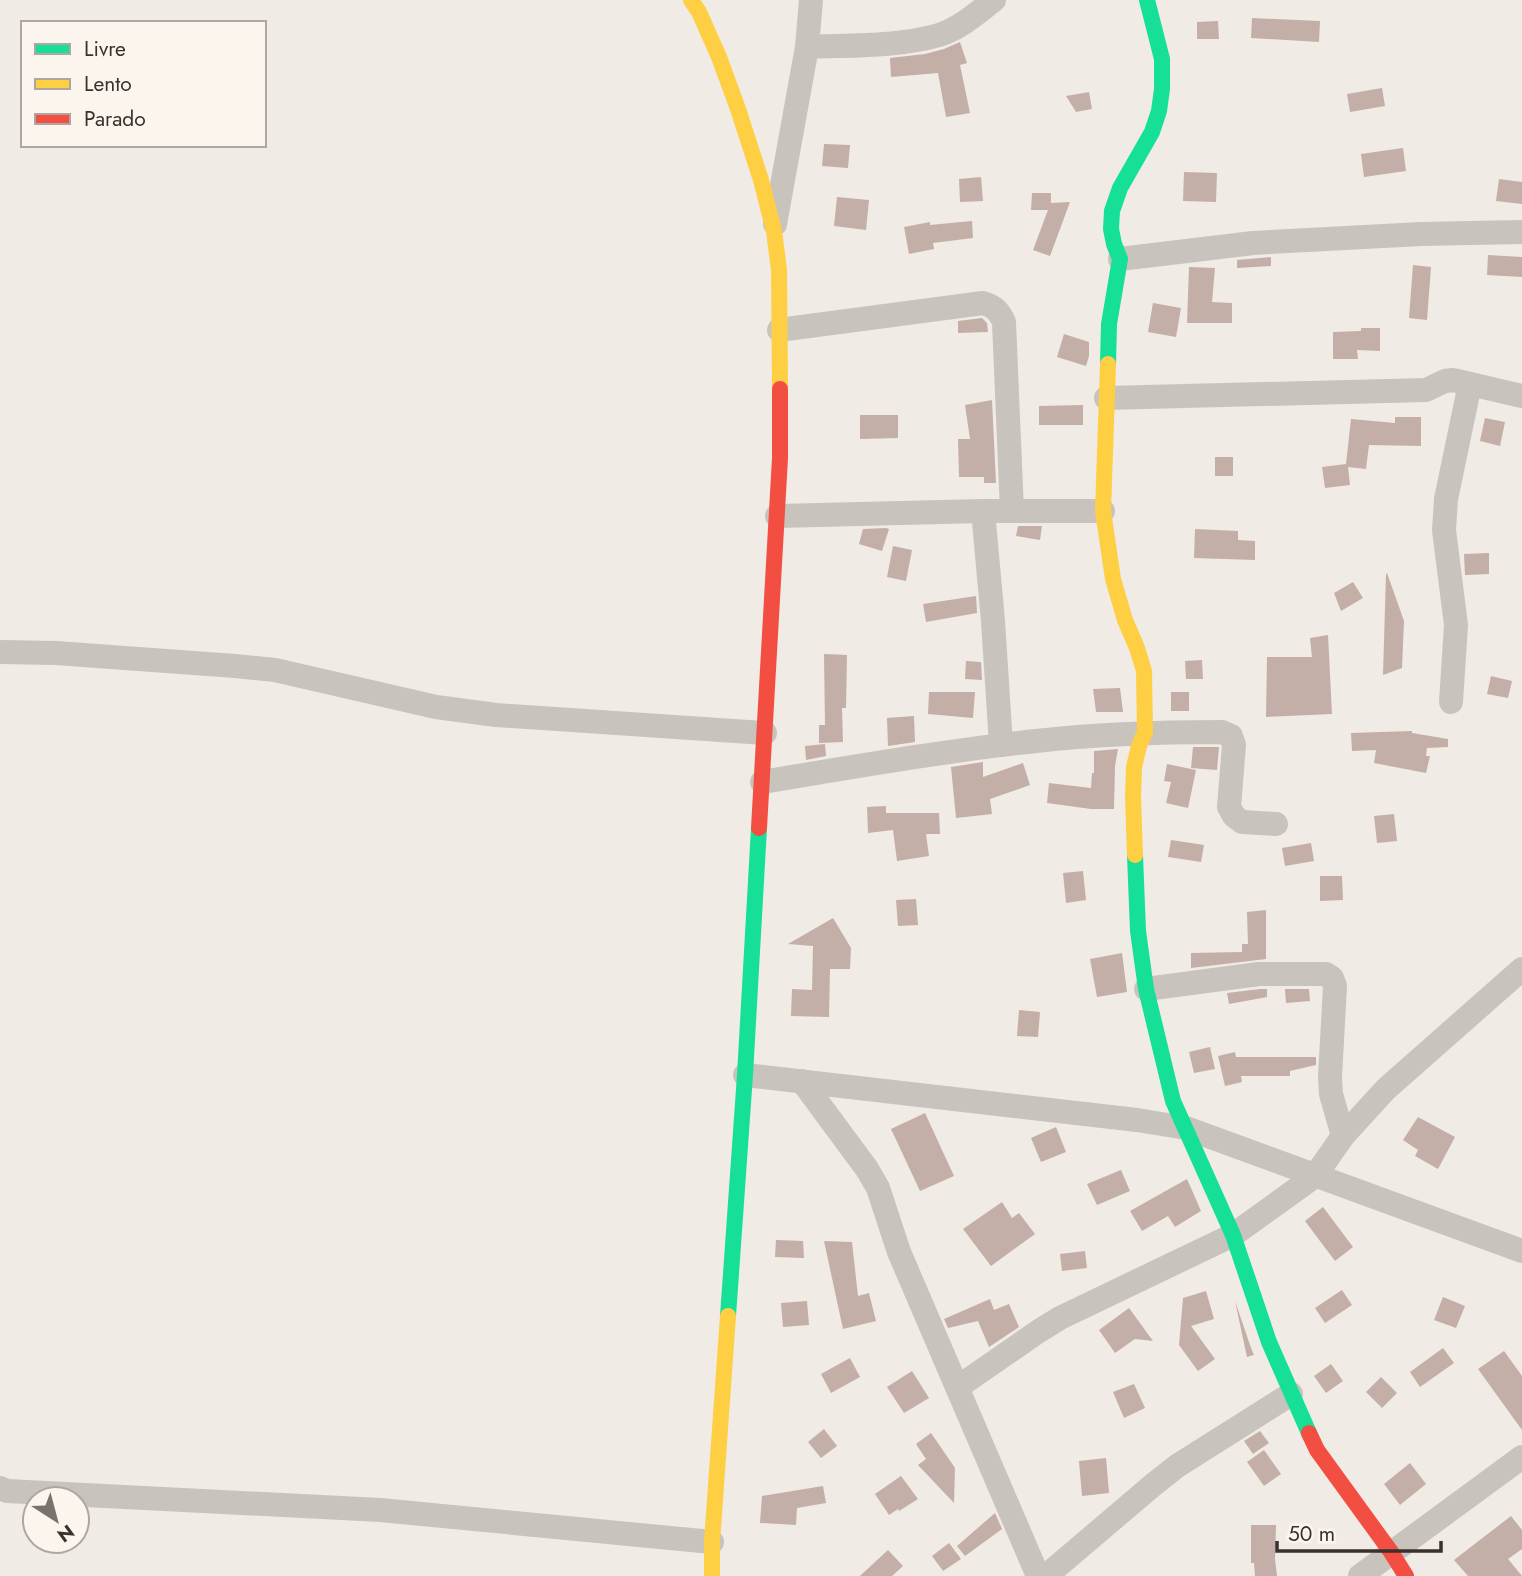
<svg xmlns="http://www.w3.org/2000/svg" width="1522" height="1576" viewBox="0 0 1522 1576" font-family="Jost,sans-serif">
	<rect width="100%" height="100%" fill="#f0ebe5"/>
	<g fill="#c3afa7">
		<path d="M1252,18L1320,21L1319,42L1251,38Z"/>
		<path d="M1218,21L1219,39H1197V22Z"/>
		<path d="M960,42L967,63L960,65L970,113L946,117L938,73L891,77L890,58L925,54L944,49Z"/>
		<path d="M1382,88L1385,106L1350,112L1347,94Z"/>
		<path d="M1089,92L1092,109L1076,112L1066,96Z"/>
		<path d="M824,144L850,145L848,168L822,166Z"/>
		<path d="M1403,148L1406,171L1364,177L1361,154Z"/>
		<path d="M1184,172L1217,173L1216,202L1183,201Z"/>
		<path d="M981,177L983,201L960,202L959,179Z"/>
		<path d="M1499,179L1522,182V204L1496,201Z"/>
		<path d="M1032,193H1051V203L1070,202L1050,256L1033,250L1048,210H1031Z"/>
		<path d="M837,197L869,200L866,230L834,226Z"/>
		<path d="M972,221L973,238L933,243L934,249L909,254L904,227L930,222V225Z"/>
		<path d="M1488,255L1522,257V277L1487,275Z"/>
		<path d="M1271,257V266L1237,268V260Z"/>
		<path d="M1413,265L1431,267L1427,320L1409,318Z"/>
		<path d="M1189,267L1215,268L1212,302L1232,303V323H1187Z"/>
		<path d="M1153,303L1181,308L1176,337L1148,332Z"/>
		<path d="M982,318L987,323L988,332L958,333V321Z"/>
		<path d="M1361,328H1380V351L1357,350L1358,359H1333V332L1361,331Z"/>
		<path d="M1064,334L1089,342V356L1086,366L1057,357Z"/>
		<path d="M992,400L996,483H984V477H959L958,439H970L965,405Z"/>
		<path d="M1083,405V425H1039V406Z"/>
		<path d="M860,415H898V438L860,439Z"/>
		<path d="M1395,417H1421V446L1369,445L1366,469L1348,467L1350,485L1325,488L1322,467L1346,464L1351,419L1395,423Z"/>
		<path d="M1485,418L1505,422L1500,446L1480,441Z"/>
		<rect x="1215" y="457" width="18" height="19"/>
		<path d="M1018,526H1042L1040,540L1016,536Z"/>
		<path d="M886,528L889,529L882,551L859,544L863,529Z"/>
		<path d="M1195,529L1238,531V540L1255,541V560L1194,558Z"/>
		<path d="M893,546L912,550L906,581L887,577Z"/>
		<path d="M1489,553V574L1465,575L1464,554Z"/>
		<path d="M1387,573L1404,621L1402,668L1383,675L1386,574Z"/>
		<path d="M1353,582L1363,598L1341,611L1334,593Z"/>
		<path d="M976,596L977,613L926,622L923,604Z"/>
		<path d="M1328,635L1332,714L1266,717L1267,657H1312L1310,638Z"/>
		<path d="M824,654L847,655L846,708H842L843,742L819,743V725H825Z"/>
		<path d="M1202,660L1203,679H1186L1185,661Z"/>
		<path d="M966,661L981,662L982,680L965,679Z"/>
		<path d="M1491,676L1512,681L1508,698L1487,694Z"/>
		<path d="M1120,688L1123,712H1096L1093,689Z"/>
		<path d="M929,692H975L973,718L928,714Z"/>
		<rect x="1171" y="692" width="18" height="19"/>
		<path d="M914,716L915,742L888,746L887,718Z"/>
		<path d="M1412,731V733L1448,739V747L1427,748L1426,756H1430L1426,773L1374,763L1376,750L1352,751L1351,733Z"/>
		<path d="M825,744L826,756L806,760L805,746Z"/>
		<path d="M1193,747H1219L1217,770L1191,768Z"/>
		<path d="M1118,749L1115,766L1114,809H1091L1047,803L1049,783L1091,788L1092,773H1094V751Z"/>
		<path d="M983,762V777L1023,763L1030,785L990,799L992,814L956,818L951,767Z"/>
		<path d="M1167,764L1196,770L1188,808L1166,803L1171,782L1164,781Z"/>
		<path d="M886,806V813H939L940,834H926L929,856L897,861L893,830L868,833L867,807Z"/>
		<path d="M1394,814L1397,841L1377,843L1374,816Z"/>
		<path d="M1171,840L1204,845L1201,862L1168,857Z"/>
		<path d="M1311,843L1314,861L1285,866L1282,848Z"/>
		<path d="M1083,871L1086,900L1066,903L1063,873Z"/>
		<path d="M1320,876H1342L1343,900L1320,901Z"/>
		<path d="M916,899L918,925L898,926L896,900Z"/>
		<path d="M1266,910V959L1191,968V953L1242,952V944H1248L1247,912Z"/>
		<path d="M833,918L851,948L850,969H830L829,1017L791,1016L792,989L812,990L813,946L788,944Z"/>
		<path d="M1122,953L1127,992L1097,997L1090,959Z"/>
		<path d="M1260,989H1267V997L1229,1004L1227,993Z"/>
		<path d="M1285,989H1309L1310,1001L1286,1003Z"/>
		<path d="M1019,1010L1040,1012L1038,1037L1017,1036Z"/>
		<path d="M1210,1047L1215,1069L1194,1073L1189,1052Z"/>
		<path d="M1235,1052L1236,1057H1316V1065L1290,1071V1076H1241L1242,1082L1225,1086L1218,1056Z"/>
		<path d="M925,1113L954,1176L920,1191L891,1129Z"/>
		<path d="M1418,1117L1455,1137L1438,1169L1415,1156L1418,1150L1403,1140Z"/>
		<path d="M1056,1127L1066,1152L1041,1162L1031,1138Z"/>
		<path d="M1121,1170L1130,1191L1097,1205L1087,1184Z"/>
		<path d="M1187,1179L1201,1211L1175,1227L1168,1216L1142,1231L1130,1211Z"/>
		<path d="M1002,1202L1012,1218L1019,1213L1035,1234L991,1266L963,1229Z"/>
		<path d="M1323,1207L1353,1247L1335,1261L1305,1221Z"/>
		<path d="M776,1240L803,1241L804,1258L775,1257Z"/>
		<path d="M824,1241L852,1242L858,1296L869,1293L876,1321L843,1329Z"/>
		<path d="M1085,1251L1087,1268L1062,1271L1060,1254Z"/>
		<path d="M1342,1290L1352,1305L1325,1323L1315,1308Z"/>
		<path d="M1206,1291L1214,1319L1191,1326L1215,1359L1198,1371L1179,1345L1183,1298Z"/>
		<path d="M1443,1297L1465,1306L1456,1328L1434,1320Z"/>
		<path d="M990,1299L994,1310L1009,1304L1019,1327L989,1347L978,1321L948,1328L944,1319Z"/>
		<path d="M807,1301L809,1325L783,1327L781,1303Z"/>
		<path d="M1235,1301L1251,1348L1254,1355L1247,1357Z"/>
		<path d="M1129,1308L1153,1341L1135,1339L1115,1353L1099,1330Z"/>
		<path d="M1443,1348L1454,1363L1420,1387L1410,1372Z"/>
		<path d="M1504,1351L1522,1376V1430L1478,1369Z"/>
		<path d="M850,1358L860,1377L831,1393L821,1374Z"/>
		<path d="M1331,1364L1343,1381L1326,1393L1314,1376Z"/>
		<path d="M912,1371L929,1398L904,1413L887,1387Z"/>
		<path d="M1381,1377L1397,1393L1382,1408L1366,1392Z"/>
		<path d="M1134,1384L1145,1408L1124,1418L1113,1392Z"/>
		<path d="M824,1429L837,1446L821,1458L808,1442Z"/>
		<path d="M1260,1431L1269,1443L1253,1454L1244,1441Z"/>
		<path d="M931,1433L955,1468L954,1503L918,1465L926,1459L916,1444Z"/>
		<path d="M1264,1450L1281,1474L1264,1486L1247,1462Z"/>
		<path d="M1106,1458L1109,1493L1082,1496L1079,1461Z"/>
		<path d="M1410,1463L1426,1484L1400,1505L1384,1484Z"/>
		<path d="M901,1476L918,1499L899,1511L898,1509L889,1515L875,1494Z"/>
		<path d="M823,1486L826,1503L797,1508L796,1525L760,1523L762,1496Z"/>
		<path d="M995,1513L1002,1529L965,1556L957,1546Z"/>
		<path d="M1511,1516L1522,1530V1549L1508,1559L1522,1576H1468L1454,1560Z"/>
		<path d="M1251,1525H1276L1275,1559L1277,1576H1255L1254,1563H1251Z"/>
		<path d="M949,1543L961,1559L943,1571L932,1556Z"/>
		<path d="M888,1550L903,1566L892,1576H860Z"/>
	</g>
	<g fill="none" stroke-linecap="round" stroke-linejoin="round">
		<g stroke="#c9c3be" stroke-width="24">
			<path d="M807,47C850,45 897,47 939,35C959,29 977,13 994,0"/>
			<path d="M775,224L807,47L811,0"/>
			<path d="M1120,259L1253,243L1421,234L1522,232"/>
			<path d="M779,330L983,303C994,306 999,311 1004,322L1012,511"/>
			<path d="M1106,398L1426,390L1445,381L1453,380L1522,396"/>
			<path d="M983,511L993,621L1001,745"/>
			<path d="M777,516L983,511H1103"/>
			<path d="M0,652L56,653L235,666L275,670L436,707L496,715L765,733"/>
			<path d="M1451,702L1456,625L1444,530L1446,499L1470,384"/>
			<path d="M762,782C853,767 944,751 1036,741C1098,734 1160,732 1222,732L1231,736L1234,745L1229,807L1234,816L1242,822L1276,824"/>
			<path d="M1146,989L1259,974H1326L1332,978L1335,986L1330,1077L1331,1094L1343,1136"/>
			<path d="M745,1075L1137,1120L1186,1128L1522,1251"/>
			<path d="M802,1081L867,1169L878,1188L899,1252L1038,1576"/>
			<path d="M958,1387L1039,1331L1060,1318L1233,1235L1315,1176L1343,1136L1386,1089L1522,969"/>
			<path d="M0,1488L7,1491L380,1510L712,1542"/>
			<path d="M1046,1576L1153,1485L1177,1466L1291,1394"/>
			<path d="M1360,1576L1522,1457"/>
		</g>
		<g stroke="#16e098" stroke-width="16">
			<path d="M1108,364L1109,324L1120,259L1114,244L1111,229L1112,211L1120,188L1152,132L1159,111L1162,89V59L1147,0"/>
			<path d="M1135,855L1138,931L1146,989L1173,1101L1233,1235L1269,1342L1309,1433"/>
			<path d="M728,1316L745,1075L759,828"/>
		</g>
		<g stroke="#ffcf43" stroke-width="16">
			<path d="M691,0L699,12L719,57L738,109L761,180L774,231L779,270L780,389"/>
			<path d="M1108,364L1103,511L1113,579L1125,620L1137,648L1144,671L1145,732L1139,746L1134,767L1133,797L1135,855"/>
			<path d="M712,1576V1542L728,1316"/>
		</g>
		<g stroke="#f24e42" stroke-width="16">
			<path d="M759,828L780,458V389"/>
			<path d="M1309,1433L1317,1450L1391,1552L1406,1576"/>
		</g>
	</g>
	<rect x="21" y="21" width="245" height="126" fill="#fbf5ee" stroke="#aea6a0" stroke-width="2"/>
	<rect x="35" y="44" width="35" height="10" fill="#16e098" stroke="#aea6a0" stroke-width="2"/>
	<text x="84" y="56" font-size="21" fill="#3b302b">Livre</text>
	<rect x="35" y="79" width="35" height="10" fill="#ffcf43" stroke="#aea6a0" stroke-width="2"/>
	<text x="84" y="91" font-size="21" fill="#3b302b">Lento</text>
	<rect x="35" y="114" width="35" height="10" fill="#f24e42" stroke="#aea6a0" stroke-width="2"/>
	<text x="84" y="126" font-size="21" fill="#3b302b">Parado</text>
	<g transform="translate(56 1520) rotate(144)"><circle r="33" fill="#fbf5ee" stroke="#aea6a0" stroke-width="2"/>
	<path d="M0-5L12 26L0 18L-12 26Z" fill="#7a716c"/>
	<text y="-10" font-size="19" font-weight="bold" text-anchor="middle" fill="#3b302b">N</text>
	</g>
	<path d="M1277 1541v10h164v-10" fill="none" stroke="#3b302b" stroke-width="3.5"/>
	<text x="1288" y="1541" font-size="21" fill="#3b302b" stroke="#fbf5ee" stroke-width="5" paint-order="stroke">50 m</text>
</svg>
